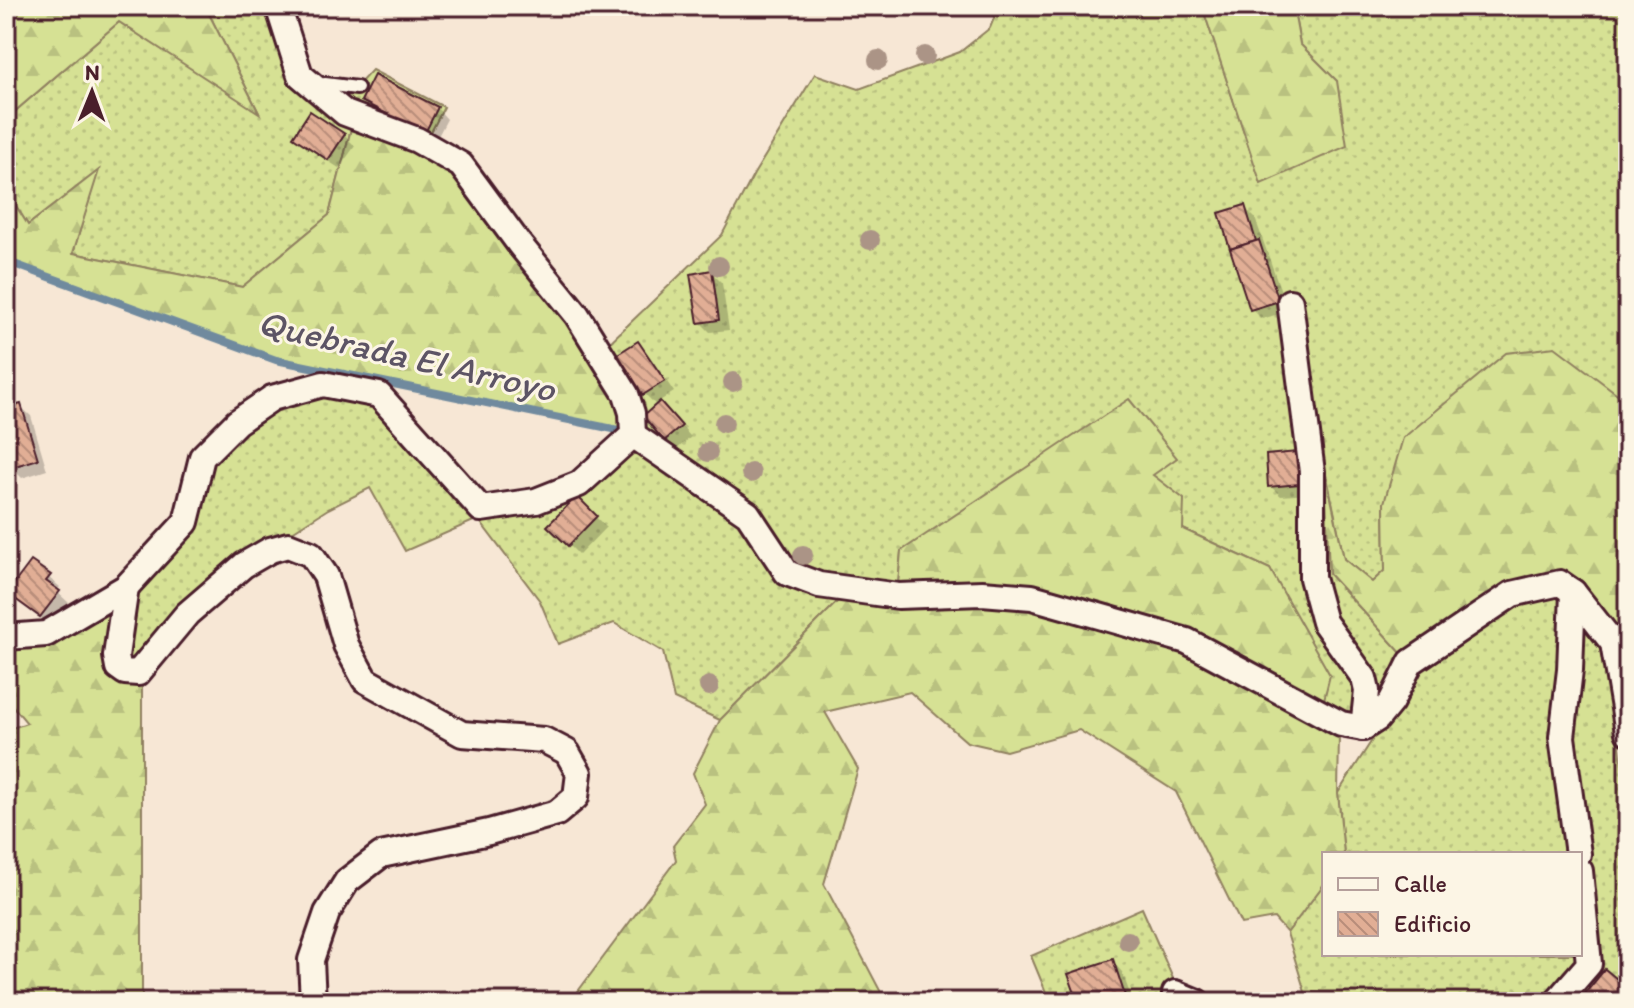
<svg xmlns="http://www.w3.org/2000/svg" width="1634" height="1008" viewBox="0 0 1634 1008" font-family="Itim,sans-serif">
	<defs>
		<pattern id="grass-dots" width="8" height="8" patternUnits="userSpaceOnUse" patternTransform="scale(2)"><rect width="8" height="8" fill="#d6e194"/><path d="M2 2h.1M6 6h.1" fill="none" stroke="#b9c180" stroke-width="1.8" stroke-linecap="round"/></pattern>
		<pattern id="forest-firs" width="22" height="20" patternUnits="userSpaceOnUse" patternTransform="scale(2)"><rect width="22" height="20" fill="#d6e194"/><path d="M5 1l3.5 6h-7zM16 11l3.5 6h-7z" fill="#b9c180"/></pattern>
		<pattern id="building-back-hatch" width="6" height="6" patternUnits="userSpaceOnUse" patternTransform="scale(2)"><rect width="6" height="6" fill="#e1ae95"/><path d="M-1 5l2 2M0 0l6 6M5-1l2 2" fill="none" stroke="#b88d7a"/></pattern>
	</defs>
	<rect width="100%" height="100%" fill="#f7e7d5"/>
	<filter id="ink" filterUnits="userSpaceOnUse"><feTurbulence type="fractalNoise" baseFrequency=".0125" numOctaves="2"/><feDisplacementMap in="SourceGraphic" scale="16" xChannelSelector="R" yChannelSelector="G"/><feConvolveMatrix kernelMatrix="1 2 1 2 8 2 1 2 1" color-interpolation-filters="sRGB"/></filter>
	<g filter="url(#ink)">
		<g fill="url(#grass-dots)" stroke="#908060" stroke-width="2">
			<path d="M205,6H265L292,80L352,125L329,215L242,287L73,253L98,171L28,225L6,190V119L119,22L258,111Z"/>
			<path d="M999,6H1202L1261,183L1337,81L1300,44L1293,6H1628V402L1384,503L1385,570L1372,582L1344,559L1327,477L1329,574L1404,656L1375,707L1332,618L1302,471V579L1354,681L1357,690L1354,718L1323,704L1270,569L1183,529L1152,475L1176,457L901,551L898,585L821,575L795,565L642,430L607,345L722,235L754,174L815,74L859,89L960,52L990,28Z"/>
			<path d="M372,70L444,107L429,136L351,105L321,79L360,83Z"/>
			<path d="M323,395L373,403L478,519L633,448L741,522L781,581L841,598L720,720L674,699L663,652L614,623L558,644L540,601L478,519L405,551L370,488L328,509L286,536L134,663L128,664L126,657L136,591L211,462L242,431L276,408Z"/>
			<path d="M1558,594L1564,597L1568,854H1344L1338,793L1418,669L1516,603Z"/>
			<path d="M1582,618L1604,648L1620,746L1628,821V1002H1569L1593,897L1571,736Z"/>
			<path d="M1324,884V954H1578L1579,960L1544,1002H1308L1287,933Z"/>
			<path d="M1142,908L1175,983L1169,1002H1050L1031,956Z"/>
		</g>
		<g fill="url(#forest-firs)" stroke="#908060" stroke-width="2">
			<path d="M6,6H205L259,113L119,22L6,119Z"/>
			<path d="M1202,6H1293L1300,44L1337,81L1347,146L1261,184Z"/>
			<path d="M352,125L413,148L454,172L568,319L617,397L623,431L276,360L14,264L6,251V190L28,225L99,170L73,253L242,287L329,215Z"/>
			<path d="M1555,347L1628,402V675L1563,573L1404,656L1329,574L1325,470L1344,559L1372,582L1385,570L1384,503L1403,438L1506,353Z"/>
			<path d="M1129,399L1177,458L1153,475L1184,499L1183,529L1270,569L1330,675L1323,704L1192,633L898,585L901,551Z"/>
			<path d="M841,598L1029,607L1182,650L1339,735L1338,793L1344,854H1324V884L1287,933L1274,918L1241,924L1176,792L1079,730L1006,751L967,742L910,692L825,712L858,769L824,884L886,1002H570L676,860L673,846L705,804L693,773L720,720Z"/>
			<path d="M114,606L107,657L142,683V1000L139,1002H6V730L27,723L6,698V647Z"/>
		</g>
		<g fill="#0003">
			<path d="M363,101L437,108L447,119L435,142L374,111Z"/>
			<path d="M311,113L344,135L355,146L339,168L306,147L296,137Z"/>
			<path d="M1245,208L1255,218L1288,311L1262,319L1252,309Z"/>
			<path d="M711,272L722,283L729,330L710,332L700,322Z"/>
			<path d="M638,344L648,354L674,392L658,402L691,437L676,450L645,417L657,406L645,394L619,356Z"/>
			<path d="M20,406L31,416L47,470L22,478L11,467L16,483L6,486V410Z"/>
			<path d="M1296,454L1306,465L1309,494L1281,496L1270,486Z"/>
			<path d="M577,499L606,527L579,555L550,526Z"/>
			<path d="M31,563L60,587L56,591L69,603L51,626L10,592Z"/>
			<path d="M1112,961L1122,972L1133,1002H1080Z"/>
		</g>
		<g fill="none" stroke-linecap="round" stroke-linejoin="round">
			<path stroke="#708a9e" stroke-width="8" d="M6,251L14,264L276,360L623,431"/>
		</g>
		<g fill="url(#building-back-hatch)" stroke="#4a1f2b" stroke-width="2">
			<path d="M374,75L438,107L425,133L361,101Z"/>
			<path d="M310,111L345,134L328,160L293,137Z"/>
			<path d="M1245,205L1256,241L1230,249L1219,213Z"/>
			<path d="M1259,240L1279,301L1250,310L1230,249Z"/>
			<path d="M712,270L719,320L698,323L690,274Z"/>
			<path d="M638,341L665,381L643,395L616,355Z"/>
			<path d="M660,401L682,426L664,441L643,416Z"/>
			<path d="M21,404L38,459L9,468L6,458V408Z"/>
			<path d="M1297,452L1299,484L1268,487L1266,455Z"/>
			<path d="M577,496L597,516L568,546L547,526Z"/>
			<path d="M31,561L51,575L46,581L60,591L40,617L7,593Z"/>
			<path d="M1113,959L1127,1002H1078L1068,974Z"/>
			<path d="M1605,969L1628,988V997L1623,1002H1578Z"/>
		</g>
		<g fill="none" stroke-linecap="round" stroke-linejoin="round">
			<defs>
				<path id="lane" d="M318,90L325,84L357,88"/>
				<g id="street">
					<path d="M1290,302L1312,472V578L1324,622L1364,678L1367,691L1363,728"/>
					<path d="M633,435L748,514L787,573L819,585L898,596L982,593L1032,597L1187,641L1341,724L1363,728L1377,719L1391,702L1411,662L1512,594L1560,583L1573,592L1613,643L1628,732"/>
					<path d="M126,587L116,656L118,667L125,672L138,673L187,614L244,565L270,550L288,545L311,554L326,576L346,645L365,680L462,734L544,740L567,752L579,773L576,797L557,813L489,832L381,855L347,881L327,913L311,960L313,1002"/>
					<path d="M1573,592L1570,670L1562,737L1578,854"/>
					<path d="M6,637L46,634L126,587L186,522L202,457L237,422L272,398L323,384L379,395L481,509L536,501L579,484L633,435L632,413L626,394L577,315L520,245L461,165L417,140L345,113L300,75L278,6"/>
					<path d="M1175,993L1197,1002"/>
					<path d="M1556,1002L1589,964L1580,871"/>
				</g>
			</defs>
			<use href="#lane" stroke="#4a1f2b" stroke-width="18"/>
			<use href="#street" stroke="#4a1f2b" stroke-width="30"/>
			<use href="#lane" stroke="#fcf5e5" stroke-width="12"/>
			<use href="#street" stroke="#fcf5e5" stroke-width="24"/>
		</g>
		<g fill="#ab9486">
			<circle cx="925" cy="56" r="10"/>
			<circle cx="878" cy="60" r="10"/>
			<circle cx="870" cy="240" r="10"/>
			<circle cx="719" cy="266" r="10"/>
			<circle cx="733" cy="382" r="10"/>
			<circle cx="724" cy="423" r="10"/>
			<circle cx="708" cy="452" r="10"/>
			<circle cx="751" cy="473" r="10"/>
			<circle cx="803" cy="555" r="10"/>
			<circle cx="709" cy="686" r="10"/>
			<circle cx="1128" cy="941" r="10"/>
		</g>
	</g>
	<g text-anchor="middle" stroke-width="6" stroke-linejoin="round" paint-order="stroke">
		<g font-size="36" font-style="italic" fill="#5d5465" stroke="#fcf5e5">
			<text transform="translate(407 355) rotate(13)" y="13">Quebrada El Arroyo</text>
		</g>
	</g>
	<rect width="1634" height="1008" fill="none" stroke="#fcf5e5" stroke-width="32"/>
	<rect x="16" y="16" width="1602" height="976" fill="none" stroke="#4a1f2b" stroke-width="3" filter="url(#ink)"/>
	<rect x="1322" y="852" width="260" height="104" fill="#fcf5e5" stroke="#b59f9b" stroke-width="2"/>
	<rect x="1338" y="878" width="40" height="12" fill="#fcf5e5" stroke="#b59f9b" stroke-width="2"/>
	<text x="1394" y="892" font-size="24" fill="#4a1f2b">Calle</text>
	<rect x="1338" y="912" width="40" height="24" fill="url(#building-back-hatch)" stroke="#b59f9b" stroke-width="2"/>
	<text x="1394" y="932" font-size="24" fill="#4a1f2b">Edificio</text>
	<g transform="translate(92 92) rotate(1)" stroke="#fcf5e5" stroke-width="6" paint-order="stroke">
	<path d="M0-6L14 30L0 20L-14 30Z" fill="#4a1f2b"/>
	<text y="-12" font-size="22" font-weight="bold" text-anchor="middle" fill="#4a1f2b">N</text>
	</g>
</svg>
